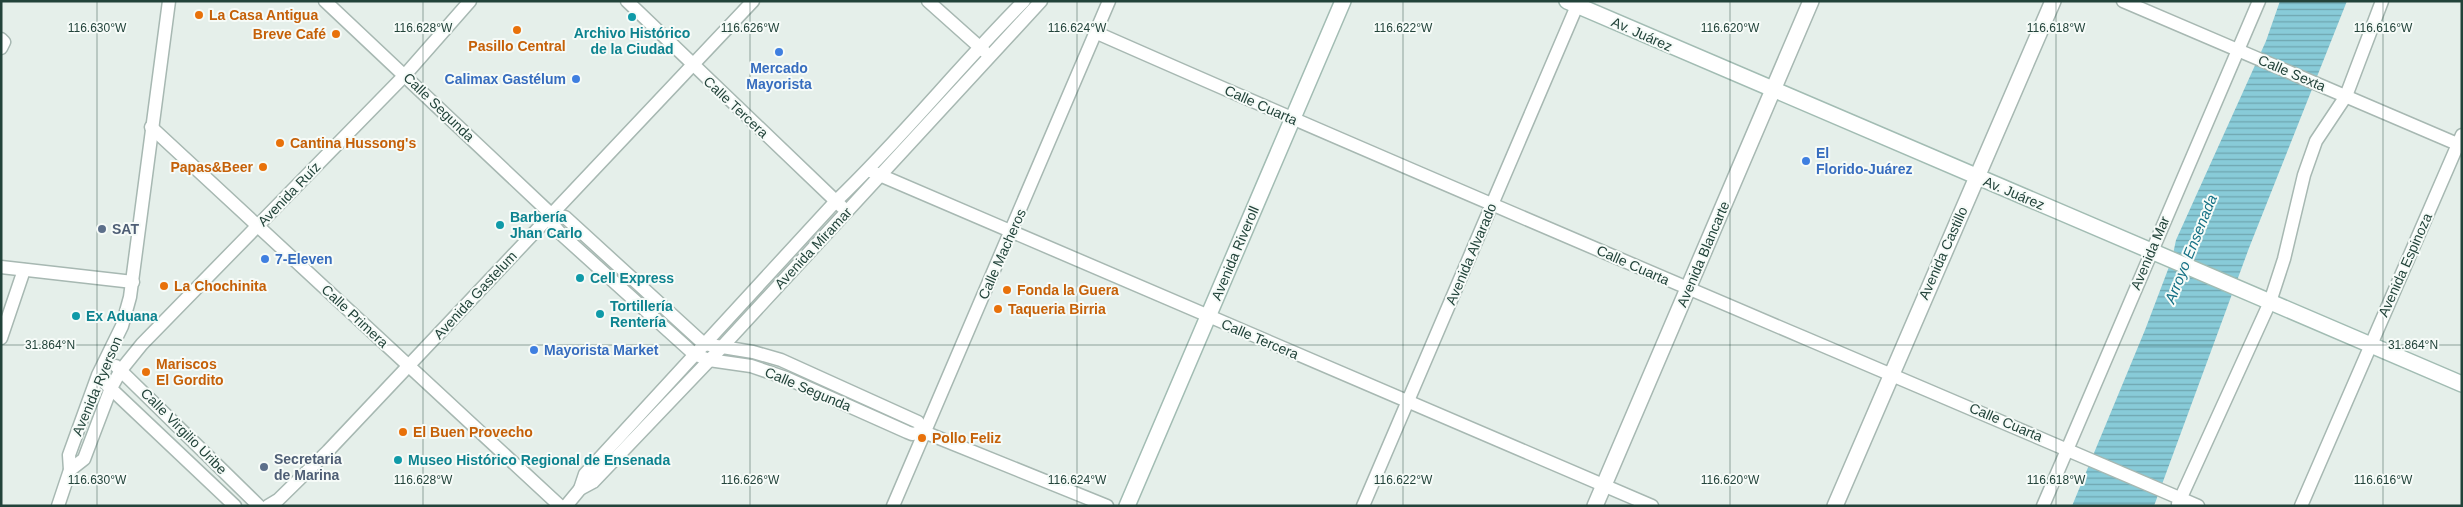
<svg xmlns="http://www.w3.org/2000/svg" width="2463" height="507" viewBox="0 0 2463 507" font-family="Arial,sans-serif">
	<defs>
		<pattern id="water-rules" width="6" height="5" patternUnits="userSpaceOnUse" patternTransform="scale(1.25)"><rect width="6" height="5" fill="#88cbd8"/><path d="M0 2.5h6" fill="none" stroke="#6fa6b0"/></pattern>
	</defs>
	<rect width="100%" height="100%" fill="#e5efea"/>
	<path fill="url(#water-rules)" d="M2280,1H2347L2249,248L2154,506H2072L2145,330L2172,259L2176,240L2266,41Z"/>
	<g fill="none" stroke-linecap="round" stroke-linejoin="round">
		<defs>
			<g id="minor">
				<path d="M325,1L551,214L554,226L560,233L694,354L709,360L751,366L786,378L907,432L912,434L924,432L1107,506"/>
				<path d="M627,1L842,207"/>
				<path d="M928,1L984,51"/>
				<path d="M2123,1L2462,146"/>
				<path d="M1097,33C1462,194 1831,348 2198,506"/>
				<path d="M1,39L4,42L1,48"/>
				<path d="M151,127L560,506"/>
				<path d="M868,170L1652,506"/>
				<path d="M551,214L565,217L704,344L753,352L781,360L918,422L924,432"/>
				<path d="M1,267L133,282"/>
				<path d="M1,338L24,270"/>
				<path d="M116,366L259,506"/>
				<path d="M106,384L235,506"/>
				<path d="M70,470L84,459L111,388L121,370L142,344L405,75L470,1"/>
				<path d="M580,489L585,474L836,201C902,138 959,66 1024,1"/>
				<path d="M2178,504L2270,302L2284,259L2304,175L2316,141L2346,96L2382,1"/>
				<path d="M58,506L70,470L69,455L98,375L122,326L130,297L169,1"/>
				<path d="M268,506L278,500L328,451L753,1"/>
				<path d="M566,506L580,489L593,482L721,348L1041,1"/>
				<path d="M893,506L1109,1"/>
				<path d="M1363,506L1579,1"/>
				<path d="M2043,506L2259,1"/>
				<path d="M2301,506L2462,135"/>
			</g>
			<g id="tertiary">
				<path d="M1595,506L1811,1"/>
				<path d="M1835,506L2053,1"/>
			</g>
			<g id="secondary">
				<path d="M1567,1L2462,384"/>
				<path d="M1127,506L1343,1"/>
			</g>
		</defs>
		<use href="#minor" stroke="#a7b8b2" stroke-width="15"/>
		<use href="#tertiary" stroke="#a7b8b2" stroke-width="18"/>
		<use href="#secondary" stroke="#a2bcb3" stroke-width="18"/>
		<use href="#minor" stroke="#fff" stroke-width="12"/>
		<use href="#tertiary" stroke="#fff" stroke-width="15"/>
		<use href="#secondary" stroke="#fff" stroke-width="15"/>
	</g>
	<path fill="none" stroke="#22433a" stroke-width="1" stroke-opacity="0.45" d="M97,1V506M423,1V506M750,1V506M1077,1V506M1403,1V506M1730,1V506M2056,1V506M2383,1V506M1,345H2462"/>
	<g fill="#e8710a" stroke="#f6fbf8" stroke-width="2">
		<circle cx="199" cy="15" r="5"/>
		<circle cx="517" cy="30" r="5"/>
		<circle cx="336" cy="34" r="5"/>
		<circle cx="280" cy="143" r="5"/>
		<circle cx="263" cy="167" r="5"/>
		<circle cx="164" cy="286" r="5"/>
		<circle cx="1007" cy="290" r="5"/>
		<circle cx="998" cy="309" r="5"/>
		<circle cx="146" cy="372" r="5"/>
		<circle cx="403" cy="432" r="5"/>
		<circle cx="922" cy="438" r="5"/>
	</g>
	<g fill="#0f9aa8" stroke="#f6fbf8" stroke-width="2">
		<circle cx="632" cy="17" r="5"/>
		<circle cx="500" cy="225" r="5"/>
		<circle cx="580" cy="278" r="5"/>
		<circle cx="600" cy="314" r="5"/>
		<circle cx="76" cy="316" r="5"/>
		<circle cx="398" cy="460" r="5"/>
	</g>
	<g fill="#3f7fe0" stroke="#f6fbf8" stroke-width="2">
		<circle cx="779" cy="52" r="5"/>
		<circle cx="576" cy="79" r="5"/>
		<circle cx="1806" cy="161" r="5"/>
		<circle cx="265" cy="259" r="5"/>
		<circle cx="534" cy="350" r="5"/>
	</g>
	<g fill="#5c6f8a" stroke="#f6fbf8" stroke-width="2">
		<circle cx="102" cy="229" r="5"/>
		<circle cx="264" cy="467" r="5"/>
	</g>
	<g text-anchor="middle" stroke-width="4" stroke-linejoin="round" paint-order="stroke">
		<g font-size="14" font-weight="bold" fill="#c56008" stroke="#f6fbf8" text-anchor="start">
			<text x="209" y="20">La Casa Antigua</text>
			<text x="326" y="39" text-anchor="end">Breve Café</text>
			<text x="517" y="51" text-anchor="middle">Pasillo Central</text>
			<text x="290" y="148">Cantina Hussong's</text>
			<text x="253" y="172" text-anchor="end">Papas&amp;Beer</text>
			<text x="174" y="291">La Chochinita</text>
			<text x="1017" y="295">Fonda la Guera</text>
			<text x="1008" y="314">Taqueria Birria</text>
			<text x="156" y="369">Mariscos<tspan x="156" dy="16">El Gordito</tspan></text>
			<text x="413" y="437">El Buen Provecho</text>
			<text x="932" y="443">Pollo Feliz</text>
		</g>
		<g font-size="14" font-weight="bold" fill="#0d838f" stroke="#f6fbf8" text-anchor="start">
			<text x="632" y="38" text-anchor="middle">Archivo Histórico<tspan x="632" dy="16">de la Ciudad</tspan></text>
			<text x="510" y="222">Barbería<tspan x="510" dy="16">Jhan Carlo</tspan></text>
			<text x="590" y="283">Cell Express</text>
			<text x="610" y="311">Tortillería<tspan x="610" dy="16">Rentería</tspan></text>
			<text x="86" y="321">Ex Aduana</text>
			<text x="408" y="465">Museo Histórico Regional de Ensenada</text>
		</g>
		<g font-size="14" fill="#22433a" stroke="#f6fbf8">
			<text transform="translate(1642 34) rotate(24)" y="5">Av. Juárez</text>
			<text transform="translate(2292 73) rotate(23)" y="5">Calle Sexta</text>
			<text transform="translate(1261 105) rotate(24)" y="5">Calle Cuarta</text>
			<text transform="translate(439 107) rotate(44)" y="5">Calle Segunda</text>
			<text transform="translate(736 107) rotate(43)" y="5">Calle Tercera</text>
			<text transform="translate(2014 193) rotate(23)" y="5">Av. Juárez</text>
			<text transform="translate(289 194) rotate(-46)" y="5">Avenida Ruíz</text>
			<text transform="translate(813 248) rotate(-47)" y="5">Avenida Miramar</text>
			<text transform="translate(1235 253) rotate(-67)" y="5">Avenida Riveroll</text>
			<text transform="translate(1943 253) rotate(-66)" y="5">Avenida Castillo</text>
			<text transform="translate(2150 253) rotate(-67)" y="5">Avenida Mar</text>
			<text transform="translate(1002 254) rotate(-66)" y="5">Calle Macheros</text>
			<text transform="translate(1471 254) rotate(-67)" y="5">Avenida Alvarado</text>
			<text transform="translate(1703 254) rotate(-67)" y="5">Avenida Blancarte</text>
			<text transform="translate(1633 265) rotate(24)" y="5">Calle Cuarta</text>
			<text transform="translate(2405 265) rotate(-66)" y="5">Avenida Espinoza</text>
			<text transform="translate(475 295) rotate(-47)" y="5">Avenida Gastelum</text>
			<text transform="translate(355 316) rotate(43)" y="5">Calle Primera</text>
			<text transform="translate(1260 339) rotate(23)" y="5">Calle Tercera</text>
			<text transform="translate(97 386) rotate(-67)" y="5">Avenida Ryerson</text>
			<text transform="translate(808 389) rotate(23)" y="5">Calle Segunda</text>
			<text transform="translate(2006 422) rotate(23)" y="5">Calle Cuarta</text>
			<text transform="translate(184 431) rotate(45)" y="5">Calle Virgilio Uribe</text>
		</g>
		<g font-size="14" font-weight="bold" fill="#366cbe" stroke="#f6fbf8" text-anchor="start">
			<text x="779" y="73" text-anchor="middle">Mercado<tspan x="779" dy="16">Mayorista</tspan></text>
			<text x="566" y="84" text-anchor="end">Calimax Gastélum</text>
			<text x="1816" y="158">El<tspan x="1816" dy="16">Florido-Juárez</tspan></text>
			<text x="275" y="264">7-Eleven</text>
			<text x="544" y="355">Mayorista Market</text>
		</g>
		<g font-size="14" font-weight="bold" fill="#4e5e75" stroke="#f6fbf8" text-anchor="start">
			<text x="112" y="234">SAT</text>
			<text x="274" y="464">Secretaria<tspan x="274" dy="16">de Marina</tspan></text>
		</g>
		<g font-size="15" font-style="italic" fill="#157185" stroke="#f6fbf8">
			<text transform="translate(2191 249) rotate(-68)" y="5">Arroyo Ensenada</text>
		</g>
	</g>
	<g font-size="12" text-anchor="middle" fill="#22433a" stroke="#f6fbf8" stroke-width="4" stroke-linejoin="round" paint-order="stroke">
		<text x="97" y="32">116.630°W</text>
		<text x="423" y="32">116.628°W</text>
		<text x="750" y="32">116.626°W</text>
		<text x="1077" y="32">116.624°W</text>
		<text x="1403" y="32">116.622°W</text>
		<text x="1730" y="32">116.620°W</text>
		<text x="2056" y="32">116.618°W</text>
		<text x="2383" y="32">116.616°W</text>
		<text x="50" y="349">31.864°N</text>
		<text x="2413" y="349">31.864°N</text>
		<text x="97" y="484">116.630°W</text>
		<text x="423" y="484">116.628°W</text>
		<text x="750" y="484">116.626°W</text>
		<text x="1077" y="484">116.624°W</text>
		<text x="1403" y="484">116.622°W</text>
		<text x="1730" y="484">116.620°W</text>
		<text x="2056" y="484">116.618°W</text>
		<text x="2383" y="484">116.616°W</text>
	</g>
	<rect width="2463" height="507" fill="none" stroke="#22433a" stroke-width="5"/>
</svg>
